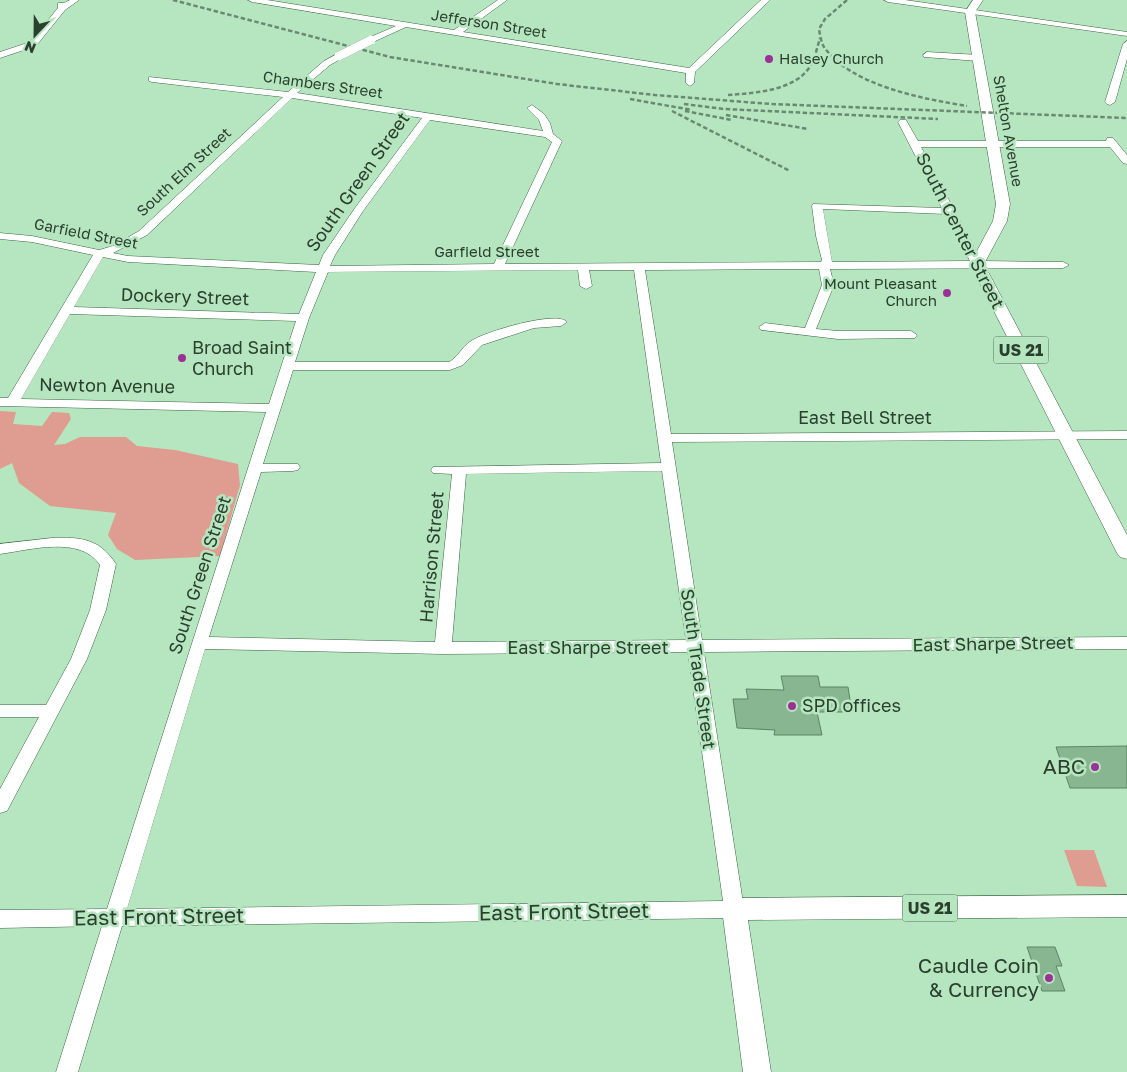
<svg xmlns="http://www.w3.org/2000/svg" width="1127" height="1072" viewBox="0 0 1127 1072" font-family="'Golos Text',sans-serif">
	<rect width="100%" height="100%" fill="#b6e6bf"/>
	<g fill="#df9c90">
		<path d="M0,411L16,412L13,424L42,426L52,412L69,413L71,419L54,445L65,444L80,437H126L137,446L175,450L238,464L240,485L220,556L135,560L117,549L108,535L116,513L50,506L19,483L12,463L0,469Z"/>
		<path d="M1064,850H1094L1107,887L1077,886Z"/>
	</g>
	<g fill="#88b690" stroke="#5a8663">
		<path d="M781,676H818L820,687H848L852,712H817L822,735H774L775,730L737,728L733,699H748L746,689L784,690Z"/>
		<path d="M1127,746V788H1070L1056,747Z"/>
		<path d="M1027,947H1055L1062,966H1056L1065,991H1042Z"/>
	</g>
	<g fill="none" stroke-linecap="round" stroke-linejoin="round">
		<defs>
			<g id="minor">
				<path d="M70,0H79L65,10L36,46L0,58V52L30,42L58,8V3H64Z"/>
				<path d="M248,0H267L454,30L498,0H507L463,32L689,68L761,0H770L695,72L694,83L690,86L686,83V73L406,27L371,43L368,42V38L396,26L252,2Z"/>
				<path d="M884,0H905L1127,32V36L888,2Z"/>
				<path d="M1127,41V59L1115,102L1110,105L1107,104L1105,102L1123,44Z"/>
				<path d="M927,52L979,55L983,58L979,61L924,57L923,55Z"/>
				<path d="M339,53L343,56L342,58L330,65L297,93L543,131L539,120L527,108L532,105L544,114L550,123L553,134L562,141L505,264L821,262L822,260L816,236L812,206L813,204L942,208L898,122L900,120H906L918,141H1106L1107,138H1113L1127,155V164L1123,163L1110,147H921L981,261L1063,262L1069,265L1063,268L830,269L834,285L816,329L838,331H911L917,335L915,338L838,339L761,330L759,327L765,323L805,328L822,285L819,269L645,270L671,434L1127,431V439L672,442L702,640L1127,637V649L704,652L744,909L741,915L734,918L122,926L78,1072H56L102,926L0,928V910L107,909L266,412L0,406V398H8L93,255L32,242L0,239V233L32,236L99,250L113,246L139,231L283,97L152,82L149,81V77L288,92L324,61ZM292,98L422,118L355,208L323,255L319,265L128,256L113,253L147,235ZM430,120L545,137L552,142L494,264L330,266L335,255L363,211ZM823,209L946,214L970,261L832,262ZM103,257L128,262L316,272L299,314L74,307ZM578,270L580,286L586,289L592,286L589,270H634L661,463L433,467L431,470L433,473L452,474L435,642L209,637L261,472L293,471L298,470L300,467L298,464H263L293,370H450L463,365L482,345L534,328L561,326L567,322C557,310 484,332 471,341C462,347 458,357 449,362H295L309,318L328,272ZM70,314L296,321L269,404L21,399ZM662,471L686,640L452,642L466,474ZM205,649L443,654L688,652L723,901L127,909Z"/>
				<path d="M52,538C80,537 99,538 116,564L106,610L87,659L7,811L0,813V789L39,717H0V705H46L71,659L90,610L100,565C80,535 30,550 0,554V544Z"/>
			</g>
			<g id="major">
				<path d="M973,0H983L975,12L1010,204L1007,221L984,264L1127,535V559L1120,557L1117,553L970,264L993,221L996,204L965,12Z"/>
				<path d="M1127,895V917L748,920L771,1072H743L722,909L725,901L734,898Z"/>
			</g>
		</defs>
		<use href="#minor" stroke="#3a6543" stroke-width="1"/>
		<use href="#major" stroke="#3a6543" stroke-width="1"/>
		<use href="#minor" fill="#fff" fill-rule="evenodd"/>
		<use href="#major" fill="#fff" fill-rule="evenodd"/>
		<g stroke="#6a8a70" stroke-width="2.5" stroke-dasharray="4.5 2.5" stroke-linecap="butt">
			<path d="M173,0L390,57L557,84L655,95L771,104L1127,118"/>
			<path d="M847,0L825,19L819,29C820,35 821,42 824,47C851,86 924,99 967,106"/>
			<path d="M728,95C754,93 793,91 809,68C815,59 817,48 820,38"/>
			<path d="M630,99L692,110"/>
			<path d="M684,104L724,109L938,119"/>
			<path d="M672,111L790,171"/>
			<path d="M685,111L732,120"/>
			<path d="M726,115L808,129"/>
		</g>
		<defs>
			<path id="minor-bridge" d="M339,56L371,40"/>
		</defs>
		<use href="#minor-bridge" stroke="#3a6543" stroke-width="9" stroke-linecap="butt"/>
		<use href="#minor-bridge" stroke="#fff" stroke-width="9"/>
	</g>
	<g fill="#9a3295" stroke="#b6e6bf" stroke-width="2">
		<circle cx="769" cy="59" r="5"/>
		<circle cx="947" cy="293" r="5"/>
		<circle cx="182" cy="358" r="5"/>
		<circle cx="792" cy="706" r="5"/>
		<circle cx="1095" cy="767" r="5"/>
		<circle cx="1049" cy="978" r="5"/>
	</g>
	<g text-anchor="middle" stroke-width="5" stroke-linejoin="round" paint-order="stroke">
		<g font-size="15" fill="#2b3f2f" stroke="#b6e6bf">
			<text transform="translate(489 24) rotate(9)" y="5">Jefferson Street</text>
			<text transform="translate(323 85) rotate(8)" y="5">Chambers Street</text>
			<text transform="translate(1008 131) rotate(80)" y="5">Shelton Avenue</text>
			<text transform="translate(184 172) rotate(-43)" y="5">South Elm Street</text>
			<text transform="translate(86 234) rotate(11)" y="5">Garfield Street</text>
			<text x="487" y="257">Garfield Street</text>
		</g>
		<g font-size="15" fill="#2b3f2f" stroke="#b6e6bf" text-anchor="start">
			<text x="779" y="64">Halsey Church</text>
			<text x="937" y="289" text-anchor="end">Mount Pleasant<tspan x="937" dy="17">Church</tspan></text>
		</g>
		<g fill="#b6e6bf" stroke="#55715a" stroke-width="1">
			<rect x="993.5" y="336.5" width="55" height="27" rx="4"/>
			<rect x="902.5" y="894.5" width="55" height="27" rx="4"/>
		</g>
		<g font-size="16" font-weight="bold" fill="#2b3f2f">
			<text x="1021" y="356">US 21</text>
			<text x="930" y="914">US 21</text>
		</g>
		<g font-size="18" fill="#2b3f2f" stroke="#b6e6bf">
			<text transform="translate(358 182) rotate(-55)" y="6">South Green Street</text>
			<text transform="translate(960 231) rotate(63)" y="6">South Center Street</text>
			<text transform="translate(185 297) rotate(2)" y="6">Dockery Street</text>
			<text transform="translate(107 386) rotate(1)" y="6">Newton Avenue</text>
			<text x="865" y="424">East Bell Street</text>
			<text transform="translate(432 557) rotate(-85)" y="6">Harrison Street</text>
			<text transform="translate(200 575) rotate(-72)" y="6">South Green Street</text>
			<text transform="translate(993 644) rotate(-1)" y="6">East Sharpe Street</text>
			<text x="588" y="654">East Sharpe Street</text>
			<text transform="translate(698 669) rotate(82)" y="6">South Trade Street</text>
		</g>
		<g font-size="18" fill="#2b3f2f" stroke="#b6e6bf" text-anchor="start">
			<text x="192" y="354">Broad Saint<tspan x="192" dy="21">Church</tspan></text>
			<text x="802" y="712">SPD offices</text>
		</g>
		<g font-size="21" fill="#2b3f2f" stroke="#b6e6bf" text-anchor="end">
			<text x="1085" y="774">ABC</text>
			<text x="1039" y="973">Caudle Coin<tspan x="1039" dy="24">&amp; Currency</tspan></text>
		</g>
		<g font-size="21" fill="#2b3f2f" stroke="#b6e6bf">
			<text transform="translate(564 912) rotate(-1)" y="7">East Front Street</text>
			<text transform="translate(159 917) rotate(-1)" y="7">East Front Street</text>
		</g>
	</g>
	<g transform="translate(35 35) rotate(202)" stroke="#b6e6bf" stroke-width="4" paint-order="stroke">
	<path d="M0-4L9 19L0 12L-9 19Z" fill="#2b3f2f"/>
	<text y="-8" font-size="14" font-weight="bold" text-anchor="middle" fill="#2b3f2f">N</text>
	</g>
</svg>
